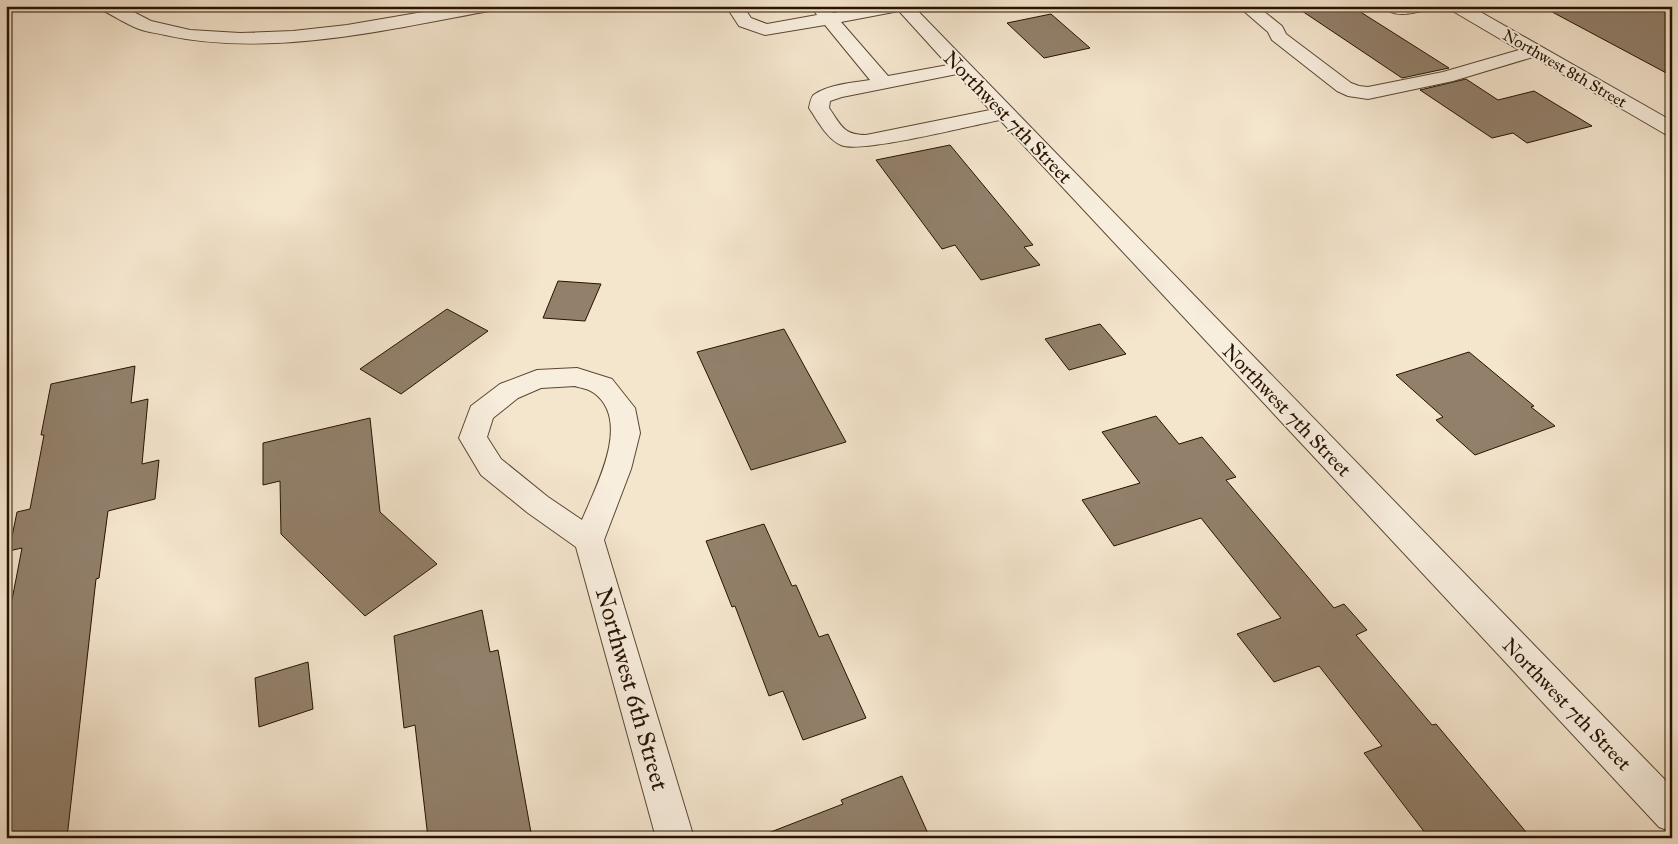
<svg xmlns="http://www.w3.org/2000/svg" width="1678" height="844" viewBox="0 0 1678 844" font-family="'IM FELL Great Primer',serif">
	<rect width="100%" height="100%" fill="#f4e5cd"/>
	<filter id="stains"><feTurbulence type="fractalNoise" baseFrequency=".004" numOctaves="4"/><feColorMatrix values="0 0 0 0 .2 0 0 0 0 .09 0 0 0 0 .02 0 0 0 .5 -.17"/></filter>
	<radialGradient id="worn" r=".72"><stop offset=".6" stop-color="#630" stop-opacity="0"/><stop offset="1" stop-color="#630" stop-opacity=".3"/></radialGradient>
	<g fill="#92806b" stroke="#271300">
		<path d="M1305,6H1351L1449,68L1402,78L1302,11Z"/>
		<path d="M1541,6H1672V76Z"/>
		<path d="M1051,14L1090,48L1044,58L1007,23Z"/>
		<path d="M1466,79L1498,100L1534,91L1592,126L1527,143L1513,133L1492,138L1420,90Z"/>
		<path d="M950,145L1033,245L1024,247L1040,265L981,280L955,245L942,249L876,160Z"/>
		<path d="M558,281L601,284L585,321L543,318Z"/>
		<path d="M447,309L488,331L401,394L360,369Z"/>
		<path d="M1100,324L1126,354L1069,370L1045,339Z"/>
		<path d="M784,329L846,442L751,470L697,352Z"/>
		<path d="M1469,352L1534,406L1531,407L1555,426L1475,455L1436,420L1443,417L1396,375Z"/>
		<path d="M135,366L131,403L148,399L142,464L159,460L155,499L108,511L99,578L96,579L67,838H6V631L22,548L9,551L17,512L30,509L44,435H41L51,384Z"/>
		<path d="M1156,416L1179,444L1202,437L1236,477L1226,480L1334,608L1344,604L1367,630L1356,635L1432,725L1436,724L1531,838H1429L1364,753L1382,746L1319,666L1274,682L1237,634L1281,618L1201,518L1114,546L1082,500L1140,483L1102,432Z"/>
		<path d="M370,418L380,512L437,564L365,616L281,534L280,481L263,485V443Z"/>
		<path d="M764,524L792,586L796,585L819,637L828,634L866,718L803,740L783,691L769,696L735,606L732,607L706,541Z"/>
		<path d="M482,610L490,652L498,650L532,838H428L415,725L404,728L394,636Z"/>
		<path d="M308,662L313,709L259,727L255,678Z"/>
		<path d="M902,776L930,838H764L763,835L843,804L841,800Z"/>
	</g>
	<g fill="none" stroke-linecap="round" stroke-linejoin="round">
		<defs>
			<g id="minor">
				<path d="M100,6H122L151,21L190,30L240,33L293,31L347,25L458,6H497L495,10L489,11C386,30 269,58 165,35C157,33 147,32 139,29C126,24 114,16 102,10Z"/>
				<path d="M726,6H743L751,18L767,24L817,15L811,6H828L833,13L869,6H913L1672,787V832L1659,827L1000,120C973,125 860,154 841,145C827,139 818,121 809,108C810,103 811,96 815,94C830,84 853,83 870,80L825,25L765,35L739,26ZM899,11L948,65L888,76L841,22ZM957,74L990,110L866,135C843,135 841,125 829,108L830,101L842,97Z"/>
				<path d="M1238,6H1257L1282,26L1286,34L1351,83L1359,86L1368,87L1443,72L1519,50L1451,10L1449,6H1470L1672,121V136L1665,134L1533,57L1453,81L1368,99L1348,96L1337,91L1272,40L1268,32Z"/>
				<path d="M1384,6H1428L1426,10C1414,13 1392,19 1384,6Z"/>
				<path d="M577,368L612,379L635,408L640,433L631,469L604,540L694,838H656L576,547L528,513L481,475L459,438L471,406L500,384L537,370ZM575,386C581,388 589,389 594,393C632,421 596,486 582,520L548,497L501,459L487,437L493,418L518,398L541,388Z"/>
			</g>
		</defs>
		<use href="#minor" stroke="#5a4833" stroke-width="2"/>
		<use href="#minor" fill="#f8eede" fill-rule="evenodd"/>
	</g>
	<g text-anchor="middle" stroke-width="4" stroke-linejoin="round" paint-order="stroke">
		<g font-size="16" fill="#271300" stroke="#f8eede">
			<text transform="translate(1565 68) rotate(30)" y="6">Northwest 8th Street</text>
		</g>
		<g font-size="20" fill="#271300" stroke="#f8eede">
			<text transform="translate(1008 117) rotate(46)" y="7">Northwest 7th Street</text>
			<text transform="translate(1287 410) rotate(46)" y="7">Northwest 7th Street</text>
			<text transform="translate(1567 704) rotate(46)" y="7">Northwest 7th Street</text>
		</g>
		<g font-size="24" fill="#271300" stroke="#f8eede">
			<text transform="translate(632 689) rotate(74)" y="8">Northwest 6th Street</text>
		</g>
	</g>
	<rect width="1678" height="844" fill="none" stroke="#f4e5cd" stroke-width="25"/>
	<rect x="8" y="8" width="1663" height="829" fill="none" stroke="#271300" stroke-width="2.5"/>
	<rect x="12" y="12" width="1653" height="819" fill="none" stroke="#271300"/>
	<rect width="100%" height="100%" filter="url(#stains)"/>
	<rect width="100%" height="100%" fill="url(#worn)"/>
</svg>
